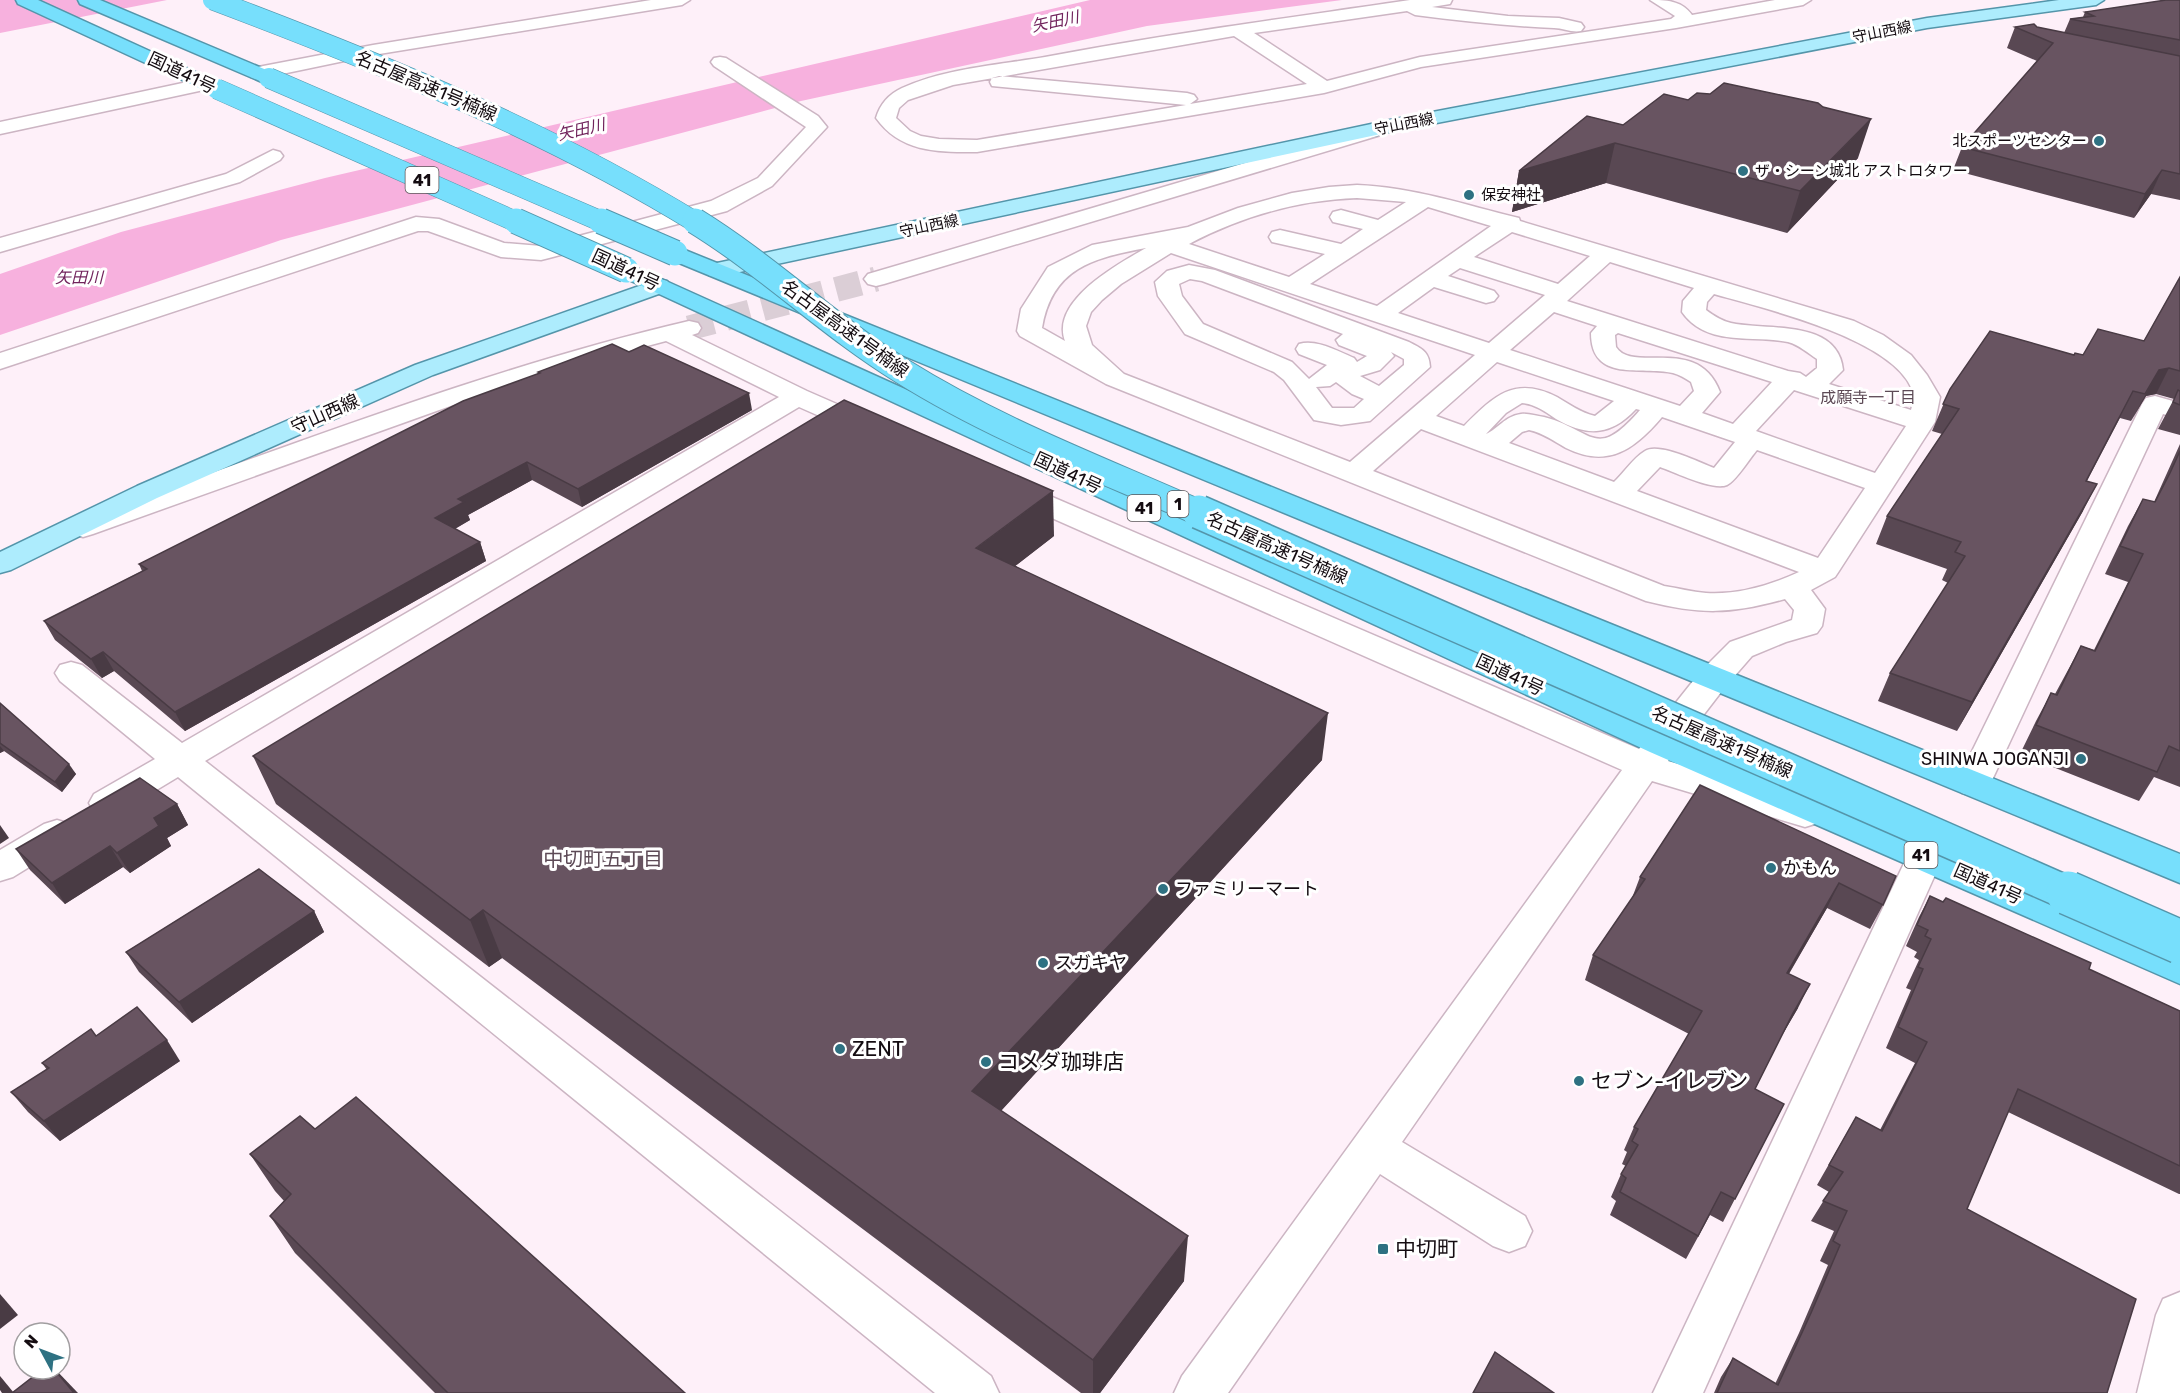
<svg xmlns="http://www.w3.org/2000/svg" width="2180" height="1393" viewBox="0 0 2180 1393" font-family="Rubik,'Noto Sans JP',sans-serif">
	<rect width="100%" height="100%" fill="#fef0f9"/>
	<g fill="#f7b1de">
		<path d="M0,0H167L0,33Z"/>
		<path d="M1090,0H1342L1147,26L801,101L281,240L0,335V274L121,232L325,178Z"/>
	</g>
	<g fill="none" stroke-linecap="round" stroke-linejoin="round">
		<path stroke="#dbced6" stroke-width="25" stroke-dasharray="25 13" stroke-linecap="butt" d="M689,328L876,279"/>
		<defs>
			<g id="minor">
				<path d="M651,0H690L682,5L373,55L258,79L251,77L249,73L251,69L258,67L373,45Z"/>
				<path d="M1410,0H1452L1450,4L1432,7L1508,16L1559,18L1581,23L1584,27L1581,31C1572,33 1563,28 1554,28C1507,26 1461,21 1415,15L1407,11L1254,33L1327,81L1420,57L1671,19L1675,16L1650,0C1666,0 1681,0 1692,15L1775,0H1811L1803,5L1676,28L1421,67L1324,93L977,152C938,152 901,153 876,118C880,104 889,94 902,88C946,68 998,65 1045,57C1166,34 1288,18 1410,0ZM1234,36L1307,84L1190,104L1197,99L1194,95L1187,93L999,76L992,78L990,82L992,86L1186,105L977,140L939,139L921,136L910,131L896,118L899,108L908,100L953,85Z"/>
				<path d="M720,57L726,58L818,116L827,127L772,186L727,211L549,258L541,260L501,257L428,231H418L0,369V353L416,217L439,219L504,243L541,246L711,201L758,178L806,127L714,66L711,62L714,58Z"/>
				<path d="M206,78L213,80L215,84L213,88L0,134V122Z"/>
				<path d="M1377,124L1384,126L1387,130L1384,134L884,284L876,286L868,284L864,279L868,274Z"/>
				<path d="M273,150L280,152L283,156L280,160L240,182L0,252V238L226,174Z"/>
				<path d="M1357,185C1413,187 1465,205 1519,218L1520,221L1854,321L1883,335L1911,355L1927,375L1940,397L1935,422L1839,571L1835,577L1811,590L1825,609L1822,626L1817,633L1786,642L1752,656L1725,687L1668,761L1818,805L1823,814L1818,823L1805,827L1652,781L1402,1142L1525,1216L1532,1231L1525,1246L1509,1252L1493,1246L1380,1174L1228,1393H1174L1182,1376L1622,770L1002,496L998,490L1002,484L1012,482L1022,484L1639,749L1701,671L1730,642L1792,620L1794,610L1785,599C1731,614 1701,615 1646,601L1106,384L1020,336L1017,331L1021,309L1048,267L1092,245L1188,227L1238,208L1292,193L1329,187ZM1357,198L1406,202L1378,220L1341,210L1333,212L1330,217L1333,222L1363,229L1341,244L1280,230L1272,232L1269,237L1272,242L1325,254L1289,277L1189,244C1240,217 1298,200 1357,198ZM1428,207L1491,226L1377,306L1310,284ZM1512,232L1590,256L1558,284L1474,257ZM1146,248C1118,264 1050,301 1065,341L1042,328C1052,268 1093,258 1146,248ZM1171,253L1475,355L1350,462L1124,374L1092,345L1086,326L1091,312L1102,300L1121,284ZM1610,262L1694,288L1683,301L1682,312C1706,347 1753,335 1788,342C1799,345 1808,353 1817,359V368L1806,377L1800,373L1788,371L1567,301ZM1460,268L1545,295L1489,343L1398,313L1434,287L1486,303L1494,301L1498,296L1494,291L1448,276ZM1714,294C1762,308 1903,340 1914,396C1914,400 1912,406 1911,410L1829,384L1843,370C1838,318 1766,331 1731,323C1722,321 1714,316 1706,310L1707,302ZM1554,312L1597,326L1591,333C1591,383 1641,366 1673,373C1680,375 1685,378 1691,382L1694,391L1680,406L1510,350ZM1618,333L1772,382L1733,424L1702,413L1720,392C1698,334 1633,374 1616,347L1615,335ZM1497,362L1614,401L1595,416C1581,413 1569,404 1557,397C1514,375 1493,397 1464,426L1436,416ZM1794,390L1906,426L1875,473L1756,431ZM1522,403C1535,404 1546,412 1556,419C1587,437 1611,436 1636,409L1640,410C1595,462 1594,430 1544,417C1536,416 1528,413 1521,414C1505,416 1498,429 1486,434L1506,413ZM1662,417L1735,442L1714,468C1699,462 1658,442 1645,451C1633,458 1624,473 1614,482L1509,443L1522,432L1529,430C1543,433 1554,441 1566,448C1608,469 1635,449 1662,417ZM1421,429L1799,572C1771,585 1737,595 1706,593C1692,592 1678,588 1664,586L1373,471ZM1757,450L1865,488L1818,558L1637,491L1660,467C1674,472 1713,491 1727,485C1736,481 1750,458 1757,450Z"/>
				<path d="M1189,265L1215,270L1409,342C1422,349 1429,351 1430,367L1370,421L1341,425L1314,420L1284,380L1274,372L1185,334L1158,296L1155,282L1167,271ZM1190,279L1202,281L1343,334L1336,340L1339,345L1367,356L1357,362L1354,358C1337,351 1317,339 1299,344L1296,349L1299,354L1327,365L1309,379L1292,362L1203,324L1182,296L1179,284ZM1391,352L1404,359V365L1379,386L1360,376L1380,370L1394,356ZM1336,382L1352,394L1364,399L1354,408H1332L1316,387L1330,386Z"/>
				<path d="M689,321L698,323L701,328L698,333L692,335L807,391L878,422L882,428L878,434L869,436L860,434L799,407L205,761L991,1376L999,1393H935L178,777L120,812L107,816L94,812L89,803L94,794L155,759L60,681L55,673L60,665L71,662L82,665L182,743L779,397L666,341L583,363L470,399L93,534L83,537L73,534L68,528L73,522C277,452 479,370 689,321Z"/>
				<path d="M2155,396L2180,403V419L2163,414L1986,793L1974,796L1962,793L1956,784L2142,404L2146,398Z"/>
				<path d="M57,820L70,824L75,833L70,842L13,877L0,881V850L44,824Z"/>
				<path d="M1925,843L1938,847L1943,857L1703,1393H1653L1907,857L1912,847Z"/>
				<path d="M2180,1292V1393H2137L2156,1315L2163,1299Z"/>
			</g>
			<g id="major">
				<path d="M2059,0H2104L2096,5L1927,28L1390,132L717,277L709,275L705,270L709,265L717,263L1390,120L1927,18Z"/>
				<path d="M659,279L667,281L671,286L667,291L433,375L157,498L11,570L0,573V552L137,486L415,365Z"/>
			</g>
			<g id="highway">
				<path d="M16,0H38L224,85L226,89L224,93H210L18,4Z"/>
				<path d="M78,0H100L276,74L278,78L276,82H262L80,4Z"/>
				<path d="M675,246L2180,854V883L667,258L664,253L667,248Z"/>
				<path d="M626,263L1674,736L2180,951V984L1650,752L618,275L614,270L618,265Z"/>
			</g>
		</defs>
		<use href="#minor" stroke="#ccb5c3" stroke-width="3"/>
		<use href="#major" stroke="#5495aa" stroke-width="3"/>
		<use href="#highway" stroke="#5495aa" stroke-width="3"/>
		<use href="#minor" fill="#fff" fill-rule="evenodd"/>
		<use href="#major" fill="#adecfd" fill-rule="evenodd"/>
		<use href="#highway" fill="#77dffc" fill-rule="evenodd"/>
		<defs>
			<g id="highway-bridge-far3">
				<path d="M213,0C380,63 544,129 697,223"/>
				<path d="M269,78L605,223"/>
				<path d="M217,89L519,223"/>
			</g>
			<g id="highway-bridge-far2">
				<path d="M516,221L626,270"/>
				<path d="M601,221L675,253"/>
				<path d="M695,221C768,266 829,326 902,371C996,430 1101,469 1202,514"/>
			</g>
			<path id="highway-bridge-far1" d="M1199,512L2072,895"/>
			<path id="highway-bridge" d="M2068,893L2180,942"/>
		</defs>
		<use href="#highway-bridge-far3" stroke="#5495aa" stroke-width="21" stroke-linecap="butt"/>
		<use href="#highway-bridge-far2" stroke="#5495aa" stroke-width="27" stroke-linecap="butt"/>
		<use href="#highway-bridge-far1" stroke="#5495aa" stroke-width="36" stroke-linecap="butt"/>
		<use href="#highway-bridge" stroke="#5495aa" stroke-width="46" stroke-linecap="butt"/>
		<use href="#highway-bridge-far3" stroke="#77dffc" stroke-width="20"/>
		<use href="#highway-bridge-far2" stroke="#77dffc" stroke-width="25"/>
		<use href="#highway-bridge-far1" stroke="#77dffc" stroke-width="33"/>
		<use href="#highway-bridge" stroke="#77dffc" stroke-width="43"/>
	</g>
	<g fill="#594853">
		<path d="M2180,0V200L2151,194L2134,218L1953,170L1962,147L2037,61L2007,48L2015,27H2037L2064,33L2070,19L2083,17L2085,12Z"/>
		<path d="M1623,125L1858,158L1787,233L1606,183L1512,212L1519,171Z"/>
		<path d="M2180,277V435L2158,429L2174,399L2156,394L2146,396L2131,421L2120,418L2087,481L2083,511L1957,731L1878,701L1890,673L1948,583L1942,580L1947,569L1876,544L1887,516L1942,434L1932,431L1950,389L2074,355H2083L2144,341Z"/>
		<path d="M538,372L752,410L582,507L532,480L468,515L470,520L455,529L480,542L486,561L185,731L114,671L102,678L55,640L44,621L142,571L139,564L538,374Z"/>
		<path d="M2180,444V787L2154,777L2139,801L2020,754L2036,721L2051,693L2055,694L2081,646L2094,650L2128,582L2105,574L2128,526L2143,499L2154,502Z"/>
		<path d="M1054,536L1015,566L1322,760L1001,1111L1184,1281L1100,1393H1081L502,958L489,967L276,804L253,756Z"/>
		<path d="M0,703L76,774L62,792L4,751L0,753Z"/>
		<path d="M1700,785L1883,905L1870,929L1827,908L1789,974L1798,1008L1781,1037L1755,1089L1784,1104L1723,1222L1710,1215L1686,1259L1610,1215L1616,1201L1611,1197L1621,1174L1626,1166L1622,1164L1627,1152L1624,1150L1634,1127L1689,1034L1585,980L1593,955L1632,898L1640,877Z"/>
		<path d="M177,804L188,825L167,838L171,846L130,873L123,867L65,904L30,870L16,849Z"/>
		<path d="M1930,896L2180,1011V1194H2179L2008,1112L1967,1209L2107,1393H1714L1721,1377L1733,1358L1775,1384L1799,1333L1828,1265L1820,1261L1834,1231L1811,1221L1829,1192L1817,1185L1856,1117L1880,1130L1915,1063L1886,1048L1911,990L1906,988L1919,960L1914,957L1917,952L1906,946L1919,917Z"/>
		<path d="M314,911L324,932L192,1023L139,972L126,952Z"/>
		<path d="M96,1036L180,1061L60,1141L28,1112L11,1092L47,1070L42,1063Z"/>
		<path d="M315,1129L685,1393H435L295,1253L270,1216L284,1201L275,1191L250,1154Z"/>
	</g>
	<g fill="#493b44">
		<path d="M1871,119L1858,158L1787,233L1800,191Z"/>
		<path d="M1615,143L1606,183L1512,212L1519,171Z"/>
		<path d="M2162,170L2151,194L2134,218L2145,194Z"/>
		<path d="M2169,368L2156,394L2146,396L2131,421L2159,370Z"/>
		<path d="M749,393L752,410L582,507L578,489Z"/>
		<path d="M527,462L532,480L468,515L470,520L442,536L435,518L458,499Z"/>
		<path d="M2097,484L2083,511L1957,731L1972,702Z"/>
		<path d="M1053,491L1054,536L979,594L976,548Z"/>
		<path d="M480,542L486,561L185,731L175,712Z"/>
		<path d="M103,652L114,671L102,678L91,659Z"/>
		<path d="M1328,713L1322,760L976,1138L972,1091Z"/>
		<path d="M0,746L4,751L0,753Z"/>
		<path d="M69,764L76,774L62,792L55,782Z"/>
		<path d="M177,804L188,825L167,838L171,846L130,873L117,853L154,818Z"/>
		<path d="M0,825L9,838L0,844Z"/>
		<path d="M110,846L123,867L65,904L52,883Z"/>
		<path d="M1839,883L1827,908L1775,997L1787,973Z"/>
		<path d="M483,910L502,958L489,967L470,920Z"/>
		<path d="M314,911L324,932L192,1023L179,1002Z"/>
		<path d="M1810,984L1798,1008L1781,1037L1793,1013Z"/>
		<path d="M167,1040L180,1061L60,1141L44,1121Z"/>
		<path d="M1188,1236L1184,1281L1100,1393H1093V1360Z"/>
		<path d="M0,1294L18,1315L0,1329Z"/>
		<path d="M54,1369H55L78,1393H74Z"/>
		<path d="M0,1376L14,1393H2L0,1390Z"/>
	</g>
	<g fill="#685461" stroke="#493b44" stroke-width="1.5">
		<path d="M2166,0H2180V40L2070,19L2094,16L2085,12Z"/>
		<path d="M2034,24L2037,27L2180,56V174L2162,170L2145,194L1962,147L2053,43L2015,27Z"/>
		<path d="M1724,83L1818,103L1823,107L1871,119L1800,191L1615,143L1519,171L1587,116L1623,125L1664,94L1688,100L1697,93L1710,94Z"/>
		<path d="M2180,277V371L2169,368L2159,370L2145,394L2133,391L2086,481L2097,484L1972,702L1890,673L1965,556L1955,552L1961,542L1887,516L1959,409L1943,404L1950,389L1990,331L2074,355L2075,353L2083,355L2098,329L2144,341Z"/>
		<path d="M612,344L629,352L644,345L749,393L578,489L527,462L458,499L464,502L435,518L480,542L175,712L103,652L91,659L44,621L147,569L139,564L463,401L540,373L538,372Z"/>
		<path d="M2178,390L2180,391V405L2173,402Z"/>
		<path d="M844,400L1053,491L976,548L1328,713L972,1091L1188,1236L1093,1360L483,910L470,920L253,756Z"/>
		<path d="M2180,451V751L2169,746L2157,772L2036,725L2051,693L2057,695L2081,646L2095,651L2143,554L2120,546L2143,499L2155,502L2170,473Z"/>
		<path d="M0,703L69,764L55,782L0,743Z"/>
		<path d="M140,778L177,804L154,818L159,826L117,853L110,846L52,883L16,849Z"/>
		<path d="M1700,785L1896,876L1883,905L1839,883L1787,973L1810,984L1793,1013L1755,1089L1784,1104L1735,1199L1721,1192L1698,1236L1620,1192L1626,1178L1621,1174L1638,1145L1632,1141L1638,1129L1634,1127L1702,1011L1593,955L1645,879L1640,877Z"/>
		<path d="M259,869L314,911L179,1002L126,952Z"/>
		<path d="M1930,896L1943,902L1946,898L2091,963L2089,969L2180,1011V1166L2018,1089L1967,1209L2136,1299L2107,1393H1717L1733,1358L1778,1385L1811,1313L1840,1245L1833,1241L1847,1211L1823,1201L1843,1172L1829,1165L1856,1117L1882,1131L1927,1042L1898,1027L1923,969L1918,967L1931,939L1925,936L1928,930L1917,925Z"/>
		<path d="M137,1007L167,1040L44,1121L11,1092L49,1068L42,1063L91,1029L96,1036Z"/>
		<path d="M356,1097L685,1393H448L270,1216L291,1194L250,1154L300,1116L315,1129Z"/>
		<path d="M1495,1352L1554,1393H1473Z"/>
		<path d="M43,1369H54L74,1393H12Z"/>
	</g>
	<g fill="#2e7182" stroke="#fff" stroke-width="2">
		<circle cx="2099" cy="141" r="6"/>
		<circle cx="1743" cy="171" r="6"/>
		<circle cx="1469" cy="195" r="6"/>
		<circle cx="2081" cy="759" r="6"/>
		<circle cx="1771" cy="868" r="6"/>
		<circle cx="1163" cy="889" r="6"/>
		<circle cx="1043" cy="963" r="6"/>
		<circle cx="840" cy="1049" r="6"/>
		<circle cx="986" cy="1062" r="6"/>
		<circle cx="1579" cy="1081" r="6"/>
		<rect x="1377" y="1243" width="12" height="12" rx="3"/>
	</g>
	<g text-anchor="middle" stroke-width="6" stroke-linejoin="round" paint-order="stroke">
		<g font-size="15" fill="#140c11" stroke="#fff">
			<text transform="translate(1882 32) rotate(-11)" y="5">守山西線</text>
			<text transform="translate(1404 124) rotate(-11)" y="5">守山西線</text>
			<text transform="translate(929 226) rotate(-12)" y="5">守山西線</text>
		</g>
		<g font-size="15" fill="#140c11" stroke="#fff" text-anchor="start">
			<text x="2087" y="146" text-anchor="end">北スポーツセンター</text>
			<text x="1755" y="176">ザ・シーン城北 アストロタワー</text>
			<text x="1481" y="200">保安神社</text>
		</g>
		<g font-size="16" font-style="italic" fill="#71235c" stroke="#fff">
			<text transform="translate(1055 21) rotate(-12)" y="6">矢田川</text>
			<text transform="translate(581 129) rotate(-13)" y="6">矢田川</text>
			<text x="79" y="283">矢田川</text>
		</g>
		<g fill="#fff" stroke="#5a5558" stroke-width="1.5">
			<rect x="405.5" y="167" width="33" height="26" rx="4.5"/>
			<rect x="1167.5" y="491" width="21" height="26" rx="4.5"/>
			<rect x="1127.5" y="495" width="33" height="26" rx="4.5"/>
			<rect x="1904.5" y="842" width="33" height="26" rx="4.5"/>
		</g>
		<g font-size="16" font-weight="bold" fill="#140c11">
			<text x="422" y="186">41</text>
			<text x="1178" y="510">1</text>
			<text x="1144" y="514">41</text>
			<text x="1921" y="861">41</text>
		</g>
		<g font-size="16" fill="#5d4a56" stroke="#fff">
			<text x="1868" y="403">成願寺一丁目</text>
		</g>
		<g font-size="18" fill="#140c11" stroke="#fff">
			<text transform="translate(182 73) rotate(25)" y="6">国道41号</text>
			<text transform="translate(426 86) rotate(23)" y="6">名古屋高速1号楠線</text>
			<text transform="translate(626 270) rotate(25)" y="6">国道41号</text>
			<text transform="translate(845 329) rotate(36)" y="6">名古屋高速1号楠線</text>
			<text transform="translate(325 414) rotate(-24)" y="6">守山西線</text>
			<text transform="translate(1068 473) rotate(25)" y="6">国道41号</text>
			<text transform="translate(1277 548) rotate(24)" y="6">名古屋高速1号楠線</text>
			<text transform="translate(1510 675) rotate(25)" y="6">国道41号</text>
			<text transform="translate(1722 742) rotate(24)" y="6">名古屋高速1号楠線</text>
			<text transform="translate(1988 884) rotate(24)" y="6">国道41号</text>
		</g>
		<g font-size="18" fill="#140c11" stroke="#fff" text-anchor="start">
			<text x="2069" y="765" text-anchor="end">SHINWA JOGANJI</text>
			<text x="1783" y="874">かもん</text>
			<text x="1175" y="895">ファミリーマート</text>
			<text x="1055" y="969">スガキヤ</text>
		</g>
		<g font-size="20" fill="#5d4a56" stroke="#fff">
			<text x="603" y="866">中切町五丁目</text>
		</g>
		<g font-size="21" fill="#140c11" stroke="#fff" text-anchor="start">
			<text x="852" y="1056">ZENT</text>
			<text x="998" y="1069">コメダ珈琲店</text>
			<text x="1591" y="1088">セブン-イレブン</text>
			<text x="1395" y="1256">中切町</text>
		</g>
	</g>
	<g transform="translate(42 1351) rotate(311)"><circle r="28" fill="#ffffff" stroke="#a19ea0" stroke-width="1.5"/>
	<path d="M0-4.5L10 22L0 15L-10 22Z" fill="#2e7182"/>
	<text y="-9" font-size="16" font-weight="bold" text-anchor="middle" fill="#140c11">N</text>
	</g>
</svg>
